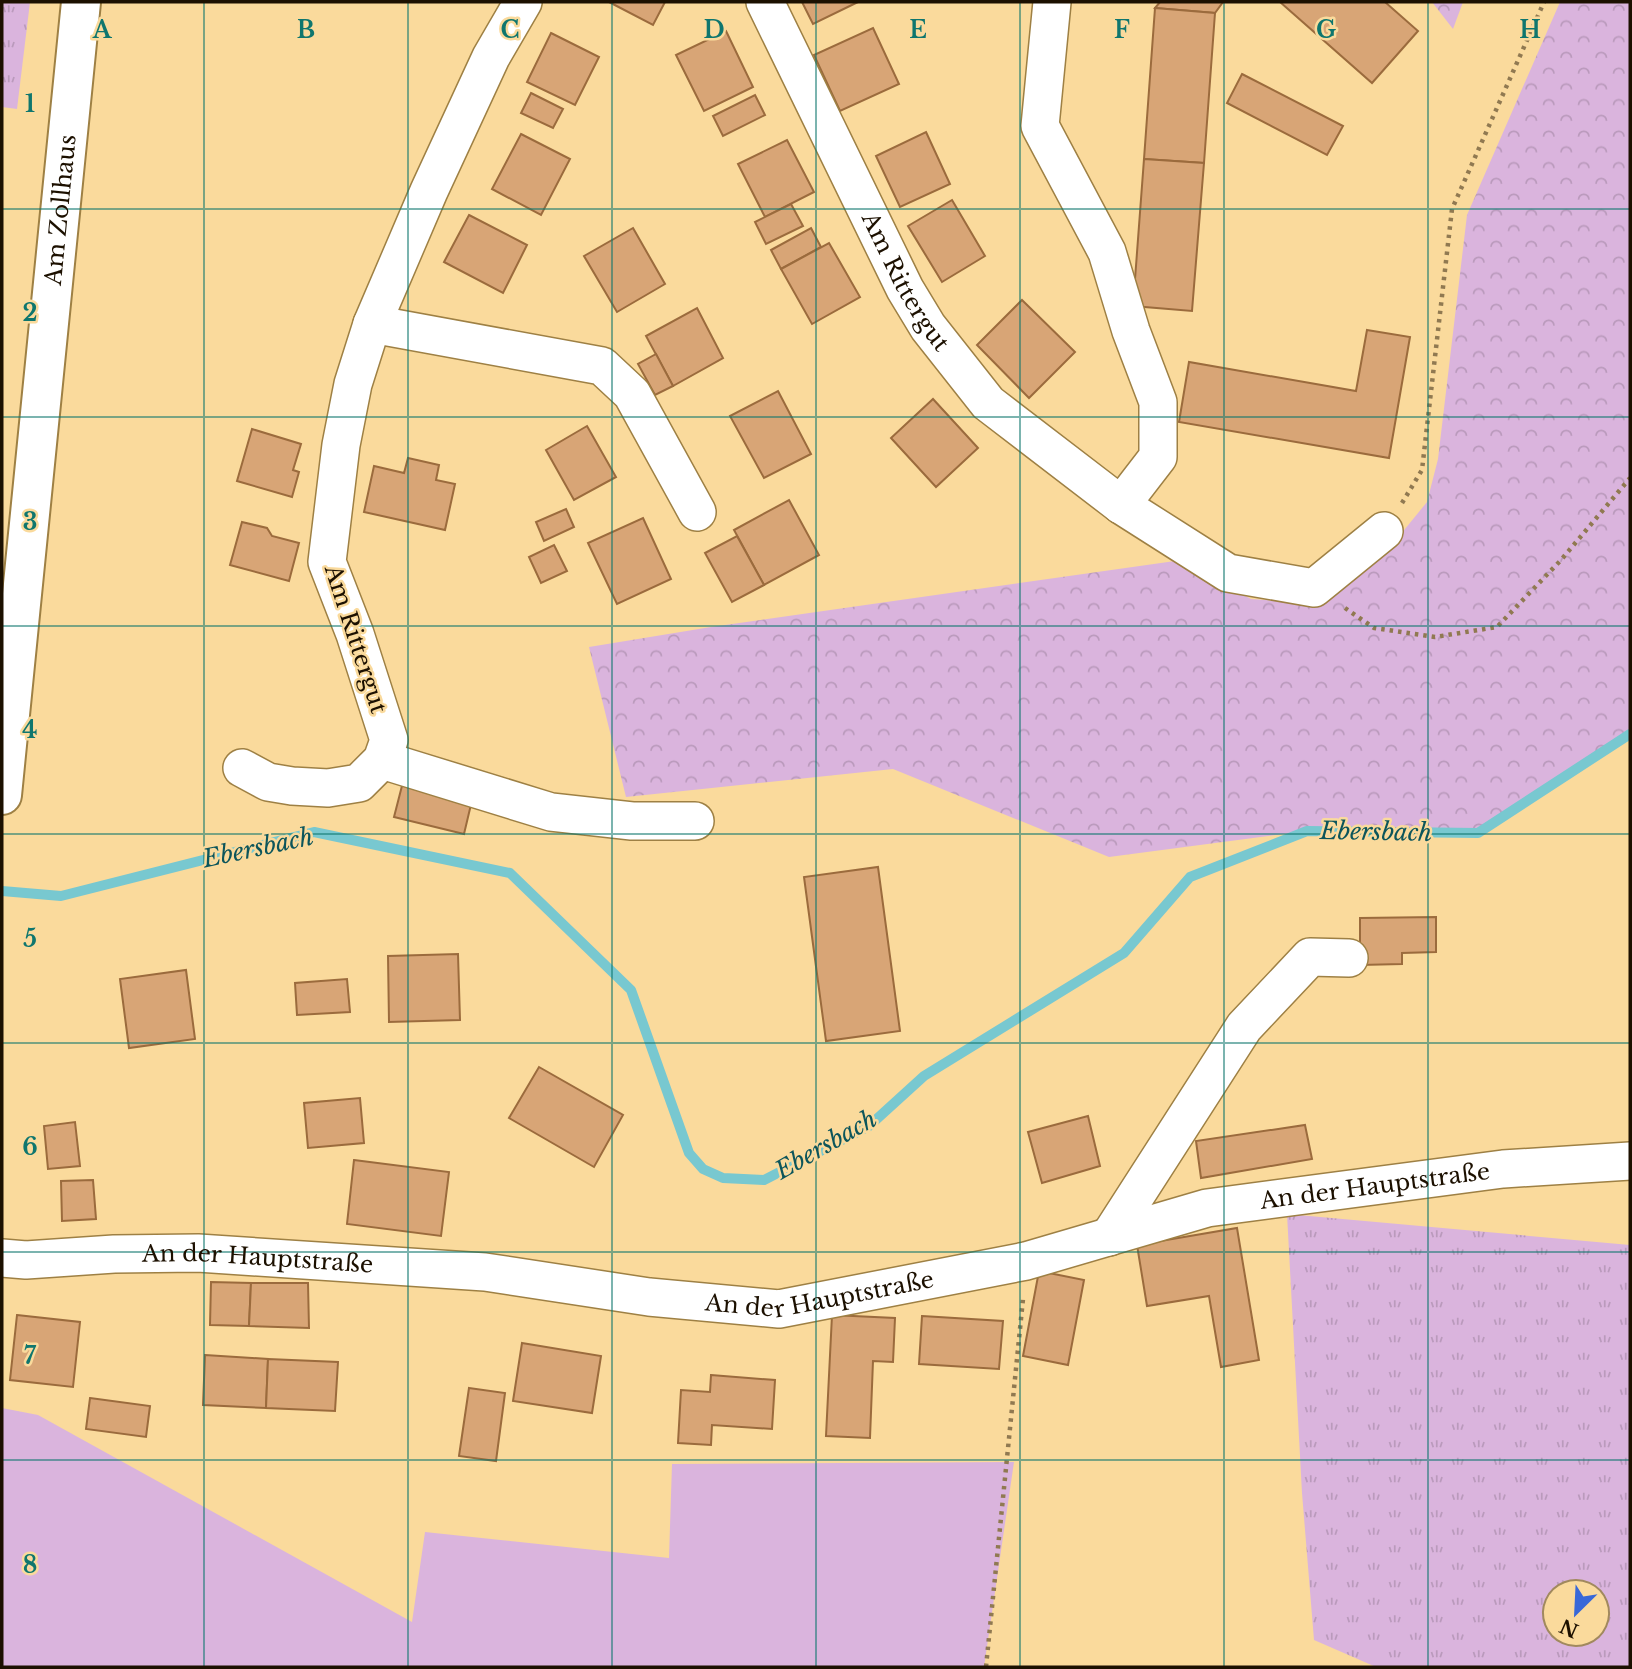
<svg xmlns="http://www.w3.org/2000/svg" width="1632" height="1669" viewBox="0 0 1632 1669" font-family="'Libre Baskerville',serif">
	<defs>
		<pattern id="grass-tufts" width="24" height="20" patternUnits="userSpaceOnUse" patternTransform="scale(1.75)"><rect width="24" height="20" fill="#dab4dd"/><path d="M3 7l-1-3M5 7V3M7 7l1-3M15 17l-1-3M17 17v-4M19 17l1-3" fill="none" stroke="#ba9abc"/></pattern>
		<pattern id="forest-crowns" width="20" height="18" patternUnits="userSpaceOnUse" patternTransform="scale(1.75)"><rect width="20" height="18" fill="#dab4dd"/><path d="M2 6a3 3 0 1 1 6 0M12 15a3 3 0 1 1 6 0" fill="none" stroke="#ba9abc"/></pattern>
	</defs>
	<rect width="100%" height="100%" fill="#fada9c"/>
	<g fill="url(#grass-tufts)" fill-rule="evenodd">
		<path d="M2,2H30L17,109L2,107Z"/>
		<path d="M1287,1214L1630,1245V1667H1376L1314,1640L1302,1493ZM1555,1592H1597V1634H1555Z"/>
	</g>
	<g fill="url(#forest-crowns)">
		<path d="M1432,2H1463L1453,29Z"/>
		<path d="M1560,2H1630V734L1478,833L1307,831L1109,857L893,769L626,797L589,647L711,627L1182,560L1251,599L1295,602L1387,551L1427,502L1438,459L1467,215Z"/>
	</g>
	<path fill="#dab4dd" d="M2,1408L38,1415L412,1622L425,1532L669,1558L672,1464L1014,1462L984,1667H2Z"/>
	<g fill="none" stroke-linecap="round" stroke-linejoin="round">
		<path stroke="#78c8d0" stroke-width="10" d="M2,891L61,896L314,832L510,873L631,990L689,1153L703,1169L723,1178L764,1180L869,1126L924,1076L1124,953L1190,877L1307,831L1478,833L1630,734"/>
	</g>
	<g fill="#d8a576" stroke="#9b6b3d" stroke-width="2">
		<path d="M609,2H665L653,25Z"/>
		<path d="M802,2H858L813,24Z"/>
		<path d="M1160,2H1223L1215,13L1155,8Z"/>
		<path d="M1280,2H1385L1418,31L1372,83Z"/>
		<path d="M1155,8L1215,13L1204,163L1144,159Z"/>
		<path d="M873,28L899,84L840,111L814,55Z"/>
		<path d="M726,31L753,87L704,111L676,55Z"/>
		<path d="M551,33L599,57L575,105L527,82Z"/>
		<path d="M1242,74L1343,126L1327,155L1227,103Z"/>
		<path d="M531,93L563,109L553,128L521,113Z"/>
		<path d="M755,95L765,115L723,136L713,116Z"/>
		<path d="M926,132L950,184L900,207L876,156Z"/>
		<path d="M521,134L570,159L541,215L492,189Z"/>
		<path d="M787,140L814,192L765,217L738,164Z"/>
		<path d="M1144,159L1204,163L1192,311L1133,306Z"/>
		<path d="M952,200L985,256L942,282L908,226Z"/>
		<path d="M791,204L803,226L766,244L755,222Z"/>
		<path d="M469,215L527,245L503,293L444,262Z"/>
		<path d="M633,228L665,284L617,312L584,256Z"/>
		<path d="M811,228L821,247L781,269L771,250Z"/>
		<path d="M829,243L860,297L812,324L781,269Z"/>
		<path d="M1022,300L1075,352L1029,398L977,345Z"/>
		<path d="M697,308L723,358L673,386L646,336Z"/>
		<path d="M1367,330L1410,337L1389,458L1179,422L1189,362L1356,391Z"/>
		<path d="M656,354L673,386L655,395L638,364Z"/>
		<path d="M778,391L811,454L764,478L730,416Z"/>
		<path d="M933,399L978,448L936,487L891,438Z"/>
		<path d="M587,426L616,477L574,500L546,450Z"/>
		<path d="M252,429L301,444L293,470L299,472L292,497L237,481Z"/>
		<path d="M408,458L439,465L436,480L455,484L445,530L364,512L374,466L404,473Z"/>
		<path d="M789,500L819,555L764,585L734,530Z"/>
		<path d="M566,509L574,527L544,541L536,522Z"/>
		<path d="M643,518L671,579L617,604L588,543Z"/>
		<path d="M242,522L267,528L272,536L299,543L289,581L230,565Z"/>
		<path d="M737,536L764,585L732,602L705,553Z"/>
		<path d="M554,545L567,571L541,583L529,557Z"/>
		<path d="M404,778L473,796L464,834L394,817Z"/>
		<path d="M878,867L900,1031L826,1041L804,877Z"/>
		<path d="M1436,917V952L1402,953V964L1360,965V918Z"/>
		<path d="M458,954L460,1020L389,1022L388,956Z"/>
		<path d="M186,970L195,1039L129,1048L120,979Z"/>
		<path d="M347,979L350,1012L297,1015L295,983Z"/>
		<path d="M539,1067L623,1115L594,1167L509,1118Z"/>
		<path d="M360,1098L364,1143L308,1148L304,1103Z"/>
		<path d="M1088,1116L1100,1166L1042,1183L1028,1132Z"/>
		<path d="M75,1122L80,1166L48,1169L44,1126Z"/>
		<path d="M1305,1125L1312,1159L1201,1178L1196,1141Z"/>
		<path d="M354,1160L449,1172L441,1236L347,1224Z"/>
		<path d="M93,1180L96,1219L62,1221L61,1181Z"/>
		<path d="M1237,1228L1259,1360L1221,1367L1209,1296L1147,1306L1137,1245Z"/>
		<path d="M1039,1271L1084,1280L1068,1365L1023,1356Z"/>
		<path d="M211,1282L251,1283L249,1326L210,1325Z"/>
		<path d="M251,1283H308L309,1328L249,1326Z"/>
		<path d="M17,1315L80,1322L73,1387L10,1380Z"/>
		<path d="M832,1315L895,1318L893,1362L873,1361L870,1438L826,1436Z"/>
		<path d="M922,1316L1003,1321L999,1369L919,1364Z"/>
		<path d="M522,1343L601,1356L592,1413L513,1401Z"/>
		<path d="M205,1355L268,1359L266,1408L203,1405Z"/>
		<path d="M268,1359L338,1362L335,1411L266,1408Z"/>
		<path d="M711,1375L775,1380L772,1429L712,1425L711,1445L678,1443L681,1390L710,1392Z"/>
		<path d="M469,1388L505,1393L496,1461L459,1456Z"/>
		<path d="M90,1398L150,1406L146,1437L86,1429Z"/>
	</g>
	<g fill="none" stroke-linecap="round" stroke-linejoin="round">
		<defs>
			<g id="minor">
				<path id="s1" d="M765,2L905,289L928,327L988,403L1121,505L1228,573L1314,588L1384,531"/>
				<path d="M1052,2L1040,126L1107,252L1131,331L1158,402V457L1121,505"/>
				<path d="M372,324L602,366L632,394L697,512"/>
				<path d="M382,760L551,812L632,821H695"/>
				<path d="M242,768L268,782L292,786L328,788L359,783L382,760L389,740L355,634L327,562L341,445L353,384L372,324L429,191L491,57L523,2"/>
				<path d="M1109,1237L1244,1027L1310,957L1349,958"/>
				<path id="s2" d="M2,1258L26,1260L114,1254L198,1253L485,1272L649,1297L779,1309L1026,1261L1207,1208L1503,1169L1630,1161"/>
			</g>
			<g id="major">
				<path id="s3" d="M2,795L81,2"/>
			</g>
		</defs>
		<use href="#minor" stroke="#9e8044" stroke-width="40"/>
		<use href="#major" stroke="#9e8044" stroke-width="42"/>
		<g stroke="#907951" stroke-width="4.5" stroke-dasharray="3.5 5" stroke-linecap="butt">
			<path d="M1402,503L1422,470L1452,209L1544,2"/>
			<path d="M1345,608L1374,628L1435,637L1497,627L1561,560L1630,478"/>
			<path d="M986,1667L1023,1299"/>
		</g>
		<use href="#minor" stroke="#fff" stroke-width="37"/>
		<use href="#major" stroke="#fff" stroke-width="38"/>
	</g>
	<path fill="none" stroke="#0f766e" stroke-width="2" stroke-opacity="0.55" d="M204,2V1667M408,2V1667M612,2V1667M816,2V1667M1020,2V1667M1224,2V1667M1428,2V1667M2,209H1630M2,417H1630M2,626H1630M2,834H1630M2,1043H1630M2,1252H1630M2,1460H1630"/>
	<g text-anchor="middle" stroke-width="5" stroke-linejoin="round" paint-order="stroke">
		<g font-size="23" fill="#1c1000" stroke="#fada9c">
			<text dy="8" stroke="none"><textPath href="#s3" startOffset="588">Am Zollhaus</textPath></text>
			<text dy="8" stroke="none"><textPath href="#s1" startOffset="313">Am Rittergut</textPath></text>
			<text transform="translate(356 639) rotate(72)" y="8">Am Rittergut</text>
			<text dy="8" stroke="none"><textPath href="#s2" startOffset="1390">An der Hauptstraße</textPath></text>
			<text dy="8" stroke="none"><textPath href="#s2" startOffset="256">An der Hauptstraße</textPath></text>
			<text dy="8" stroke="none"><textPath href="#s2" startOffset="822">An der Hauptstraße</textPath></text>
		</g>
		<g font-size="24" font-style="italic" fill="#0c555b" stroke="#fada9c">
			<text transform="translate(1376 832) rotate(1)" y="8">Ebersbach</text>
			<text transform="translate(258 848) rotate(-12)" y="8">Ebersbach</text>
			<text transform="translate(826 1145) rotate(-30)" y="8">Ebersbach</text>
		</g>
	</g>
	<g font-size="23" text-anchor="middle" font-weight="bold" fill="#0f766e" stroke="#fada9c" stroke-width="5" stroke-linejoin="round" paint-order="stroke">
		<text x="102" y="38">A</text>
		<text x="306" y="38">B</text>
		<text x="510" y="38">C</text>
		<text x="714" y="38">D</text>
		<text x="918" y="38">E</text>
		<text x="1122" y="38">F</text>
		<text x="1326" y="38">G</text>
		<text x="1530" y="38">H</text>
		<text x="30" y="112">1</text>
		<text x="30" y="321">2</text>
		<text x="30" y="530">3</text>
		<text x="30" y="738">4</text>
		<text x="30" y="947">5</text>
		<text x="30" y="1155">6</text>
		<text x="30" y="1364">7</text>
		<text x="30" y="1573">8</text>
	</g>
	<rect width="1632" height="1669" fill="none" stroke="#1c1000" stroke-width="7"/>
	<g transform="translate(1576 1613) rotate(204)"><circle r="33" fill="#fada9c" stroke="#a1895e" stroke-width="2"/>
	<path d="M0-5L12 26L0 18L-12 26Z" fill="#3868d8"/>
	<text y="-10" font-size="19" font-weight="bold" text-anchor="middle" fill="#1c1000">N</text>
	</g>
</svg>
